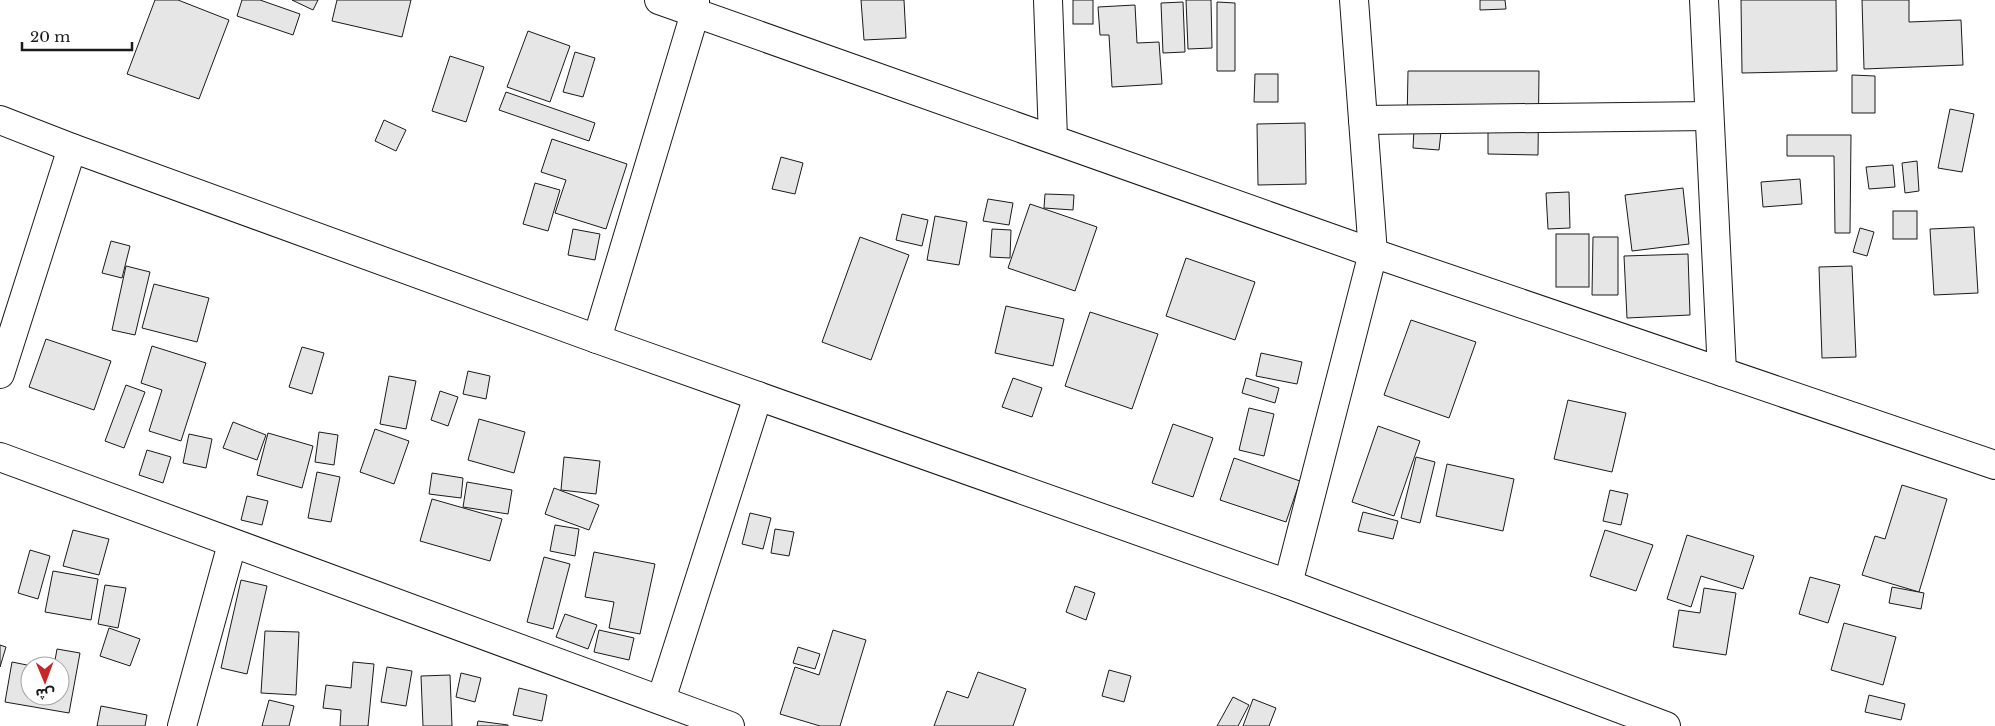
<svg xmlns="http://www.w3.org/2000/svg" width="1995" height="726" viewBox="0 0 1995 726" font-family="'Libre Baskerville','Noto Sans Arabic',serif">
	<rect width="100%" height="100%" fill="#fff"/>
	<g fill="#e6e6e6" stroke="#1a1a1a">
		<path d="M155,0H178L229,20L199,99L127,74Z"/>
		<path d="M242,0H260L300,14L293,35L237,16Z"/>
		<path d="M292,0H318L313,10Z"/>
		<path d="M337,0H411L402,37L332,21Z"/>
		<path d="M861,0H904L906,38L864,40Z"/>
		<rect x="1073" y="0" width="20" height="24"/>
		<path d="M1186,0H1211L1212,48L1188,49Z"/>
		<path d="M1480,0H1505L1506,9L1480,10Z"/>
		<path d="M1741,0H1836L1837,71L1742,73Z"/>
		<path d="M1862,0H1909V22L1961,20L1963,65L1864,69Z"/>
		<path d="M1183,2L1185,52L1163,53L1161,3Z"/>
		<path d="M1217,2L1235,3V71H1217Z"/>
		<path d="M1135,5L1137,43L1159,42L1162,84L1112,87L1109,35H1100L1098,7Z"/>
		<path d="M528,31L570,46L550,102L507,87Z"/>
		<path d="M575,52L595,58L583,97L563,92Z"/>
		<path d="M450,56L484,67L466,122L432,111Z"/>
		<path d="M1408,71H1539L1538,155L1488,154V126L1407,123Z"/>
		<path d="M1255,74H1278V102H1254Z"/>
		<path d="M1852,75L1875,76V113H1852Z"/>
		<path d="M506,92L595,123L589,141L499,110Z"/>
		<path d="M1950,109L1974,114L1962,172L1938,168Z"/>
		<path d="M384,120L406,130L396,151L375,141Z"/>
		<path d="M1305,123L1306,184L1258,185L1257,124Z"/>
		<path d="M1414,129L1441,132L1439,150L1413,148Z"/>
		<path d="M1787,135H1851L1850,233H1835L1834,156H1787Z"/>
		<path d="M552,139L627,164L606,229L555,213L566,180L541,172Z"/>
		<path d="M781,157L803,163L795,194L772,189Z"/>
		<path d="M1917,161L1919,191L1905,193L1902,163Z"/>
		<path d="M1893,165L1895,187L1869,189L1866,167Z"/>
		<path d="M1800,179L1802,204L1763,207L1761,182Z"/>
		<path d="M535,183L560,190L548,231L523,224Z"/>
		<path d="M1683,188L1689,244L1632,251L1625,195Z"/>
		<path d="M1569,192L1570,228L1548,229L1546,193Z"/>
		<path d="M1045,194L1074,195L1073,210L1044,208Z"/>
		<path d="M988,199L1013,203L1009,225L983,221Z"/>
		<path d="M1030,204L1097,227L1075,291L1008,268Z"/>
		<rect x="1893" y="211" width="24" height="28"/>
		<path d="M902,214L928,220L922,246L896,240Z"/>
		<path d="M935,216L967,222L959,265L927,260Z"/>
		<path d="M1974,227L1978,293L1934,295L1930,229Z"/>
		<path d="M1860,228L1874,232L1867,256L1853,252Z"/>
		<path d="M573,229L600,234L595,260L568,255Z"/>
		<path d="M992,229L1011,230L1010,258L990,257Z"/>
		<rect x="1556" y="234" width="33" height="53"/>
		<path d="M860,237L909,255L871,360L822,342Z"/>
		<path d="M1593,237H1618V295H1592Z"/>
		<path d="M111,241L130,246L122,278L102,273Z"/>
		<path d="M1688,254L1690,315L1627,318L1624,256Z"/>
		<path d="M1186,258L1255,282L1235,340L1166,316Z"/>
		<path d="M126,266L150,272L135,335L112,330Z"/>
		<path d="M1852,266L1856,357L1822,358L1819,267Z"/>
		<path d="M154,284L209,298L197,342L142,328Z"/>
		<path d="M1006,306L1064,319L1053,366L995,353Z"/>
		<path d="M1090,312L1158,334L1132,409L1065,386Z"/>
		<path d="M1411,320L1476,342L1449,418L1384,395Z"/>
		<path d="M46,339L111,361L94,410L29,387Z"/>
		<path d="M152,346L206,363L181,441L149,431L162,390L141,383Z"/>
		<path d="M302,347L324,353L312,394L289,387Z"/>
		<path d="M1261,353L1302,362L1297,384L1256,376Z"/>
		<path d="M468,371L490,376L486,399L463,394Z"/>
		<path d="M389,376L416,381L406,429L380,424Z"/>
		<path d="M1013,378L1042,388L1032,417L1002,407Z"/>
		<path d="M1246,378L1279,388L1275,403L1242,393Z"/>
		<path d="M126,385L145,392L124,448L105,441Z"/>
		<path d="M440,391L458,397L448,426L431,420Z"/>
		<path d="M1568,400L1626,413L1612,472L1554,459Z"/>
		<path d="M1249,408L1274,414L1264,456L1239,450Z"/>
		<path d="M479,419L525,432L514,473L468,460Z"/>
		<path d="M233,422L266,435L257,460L223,448Z"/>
		<path d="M1173,424L1213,438L1193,497L1152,483Z"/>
		<path d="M1378,426L1420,441L1394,516L1352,502Z"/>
		<path d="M375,429L409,441L394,484L360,472Z"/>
		<path d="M319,432L338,435L334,465L315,462Z"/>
		<path d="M268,433L313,446L302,488L257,475Z"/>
		<path d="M189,434L212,439L206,468L183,463Z"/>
		<path d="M147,450L171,457L163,483L139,475Z"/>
		<path d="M564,457L600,461L596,494L561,490Z"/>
		<path d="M1416,457L1435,462L1420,523L1401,518Z"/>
		<path d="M1234,458L1300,481L1286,522L1220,500Z"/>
		<path d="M1447,464L1514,479L1503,531L1436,516Z"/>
		<path d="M317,472L340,477L331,522L308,518Z"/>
		<path d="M432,473L463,478L461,498L429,494Z"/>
		<path d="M467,482L512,490L508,514L463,507Z"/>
		<path d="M1902,485L1947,499L1919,592L1862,575L1875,536L1885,539Z"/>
		<path d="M554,488L599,505L589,530L545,514Z"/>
		<path d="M1610,490L1628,494L1621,525L1603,521Z"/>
		<path d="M247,496L268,501L262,525L241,520Z"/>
		<path d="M432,499L502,519L490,561L420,541Z"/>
		<path d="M1363,512L1398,521L1393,539L1358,531Z"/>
		<path d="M750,513L771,518L763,549L742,544Z"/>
		<path d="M555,525L579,529L575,556L550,551Z"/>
		<path d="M775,529L794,532L789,556L771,553Z"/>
		<path d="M73,530L109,539L99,575L63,566Z"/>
		<path d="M1605,530L1653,545L1636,591L1590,576Z"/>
		<path d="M1687,535L1754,556L1743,589L1701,576L1691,607L1667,599Z"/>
		<path d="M30,550L50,556L38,599L18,593Z"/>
		<path d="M594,552L655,564L640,634L609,628L614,602L585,597Z"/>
		<path d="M544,557L570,564L553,629L527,622Z"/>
		<path d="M53,571L98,579L91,620L45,612Z"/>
		<path d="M1810,577L1840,585L1828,623L1799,614Z"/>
		<path d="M241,580L267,586L247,674L221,668Z"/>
		<path d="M105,585L126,588L118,628L98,624Z"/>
		<path d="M1075,586L1095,593L1086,620L1066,612Z"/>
		<path d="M1892,587L1924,593L1921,609L1889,603Z"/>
		<path d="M1704,588L1736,593L1726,655L1673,647L1679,610L1700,613Z"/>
		<path d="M565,614L597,625L588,649L556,637Z"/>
		<path d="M1844,623L1896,637L1883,685L1831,670Z"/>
		<path d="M109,628L140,639L130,666L100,656Z"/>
		<path d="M599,630L634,638L629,660L594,652Z"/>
		<path d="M833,630L866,640L840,726H820L780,714L795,667L819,675Z"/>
		<path d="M265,631L299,632L296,695L261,693Z"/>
		<path d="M0,645L6,647L0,667Z"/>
		<path d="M798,647L820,654L815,669L793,663Z"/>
		<path d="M57,649L80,653L69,713L5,702L12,662L32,666H30V696H60V666H54Z"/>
		<path d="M353,662L374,664L368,726H340L341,710L323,708L326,685L351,688Z"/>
		<path d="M387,667L412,671L406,706L381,702Z"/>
		<path d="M1109,670L1131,676L1124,702L1102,696Z"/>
		<path d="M978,672L1026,689L1013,726H934L947,691L968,698Z"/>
		<path d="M461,673L481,678L475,702L456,697Z"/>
		<path d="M450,675L452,726H423L421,676Z"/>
		<path d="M519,688L547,695L542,721L513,715Z"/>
		<path d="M1869,695L1905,704L1901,720L1865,712Z"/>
		<path d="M1233,697L1249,705L1238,726H1217Z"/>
		<path d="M1253,699L1276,708L1269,726H1243Z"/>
		<path d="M269,700L294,706L289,726H262Z"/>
		<path d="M101,706L147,715L145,726H97Z"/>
		<path d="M478,721L508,725V726H477Z"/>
	</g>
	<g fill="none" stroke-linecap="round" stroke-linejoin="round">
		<defs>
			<g id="minor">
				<path d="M659,0L1373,253L1995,465"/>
				<path d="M1048,0L1053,138"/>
				<path d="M1704,0L1722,372"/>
				<path d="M1363,120L1709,116"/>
				<path d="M597,339L695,13V0"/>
				<path d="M0,374L72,148"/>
				<path d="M0,457L730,726"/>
				<path d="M1288,584L1373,253L1354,0"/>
				<path d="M661,700L758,396"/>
				<path d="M182,726L232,544"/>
			</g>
			<path id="tertiary" d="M0,120L72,148L597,339L1288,584L1666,726"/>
		</defs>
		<use href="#minor" stroke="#1a1a1a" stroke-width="30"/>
		<use href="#tertiary" stroke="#1a1a1a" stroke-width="30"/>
		<use href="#minor" stroke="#fff" stroke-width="28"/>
		<use href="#tertiary" stroke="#fff" stroke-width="28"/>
	</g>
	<g transform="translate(45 681) rotate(179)"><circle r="24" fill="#ffffff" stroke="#a3a3a3"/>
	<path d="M0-4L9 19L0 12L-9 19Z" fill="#c62828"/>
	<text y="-8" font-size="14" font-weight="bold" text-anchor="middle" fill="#1a1a1a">ش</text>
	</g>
	<path d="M22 42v8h110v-8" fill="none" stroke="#1a1a1a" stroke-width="2.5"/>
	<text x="30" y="42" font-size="15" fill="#1a1a1a" stroke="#ffffff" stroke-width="4" paint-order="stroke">20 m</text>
</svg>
